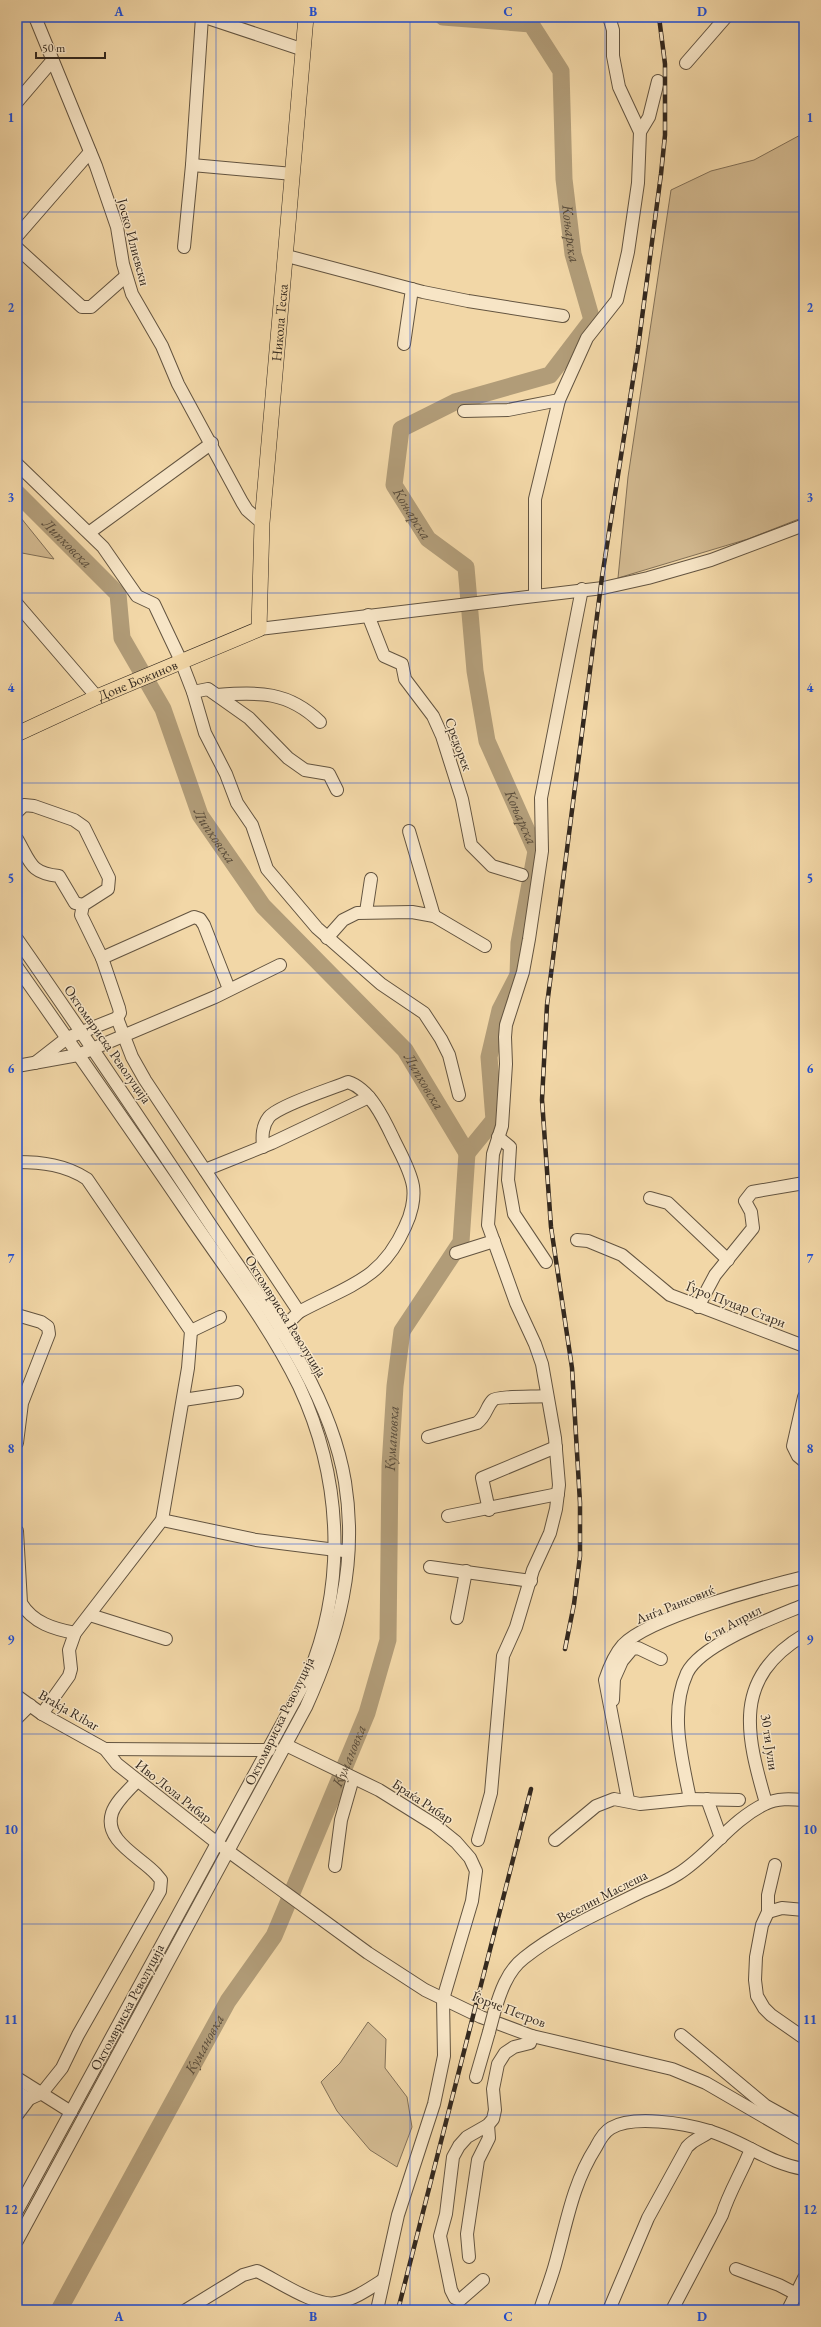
<svg xmlns="http://www.w3.org/2000/svg" width="821" height="2327" viewBox="0 0 821 2327" font-family="'EB Garamond',serif">
	<rect width="100%" height="100%" fill="#f2d7a7"/>
	<filter id="stains"><feTurbulence type="fractalNoise" baseFrequency=".005" numOctaves="4"/><feColorMatrix values="0 0 0 0 .2 0 0 0 0 .09 0 0 0 0 .02 0 0 0 .5 -.17"/></filter>
	<radialGradient id="worn" r=".72"><stop offset=".6" stop-color="#630" stop-opacity="0"/><stop offset="1" stop-color="#630" stop-opacity=".3"/></radialGradient>
	<g fill="#d2b990" stroke="#827057">
		<path d="M804,133V517L748,539L618,578L628,477L671,190L711,171L754,160Z"/>
		<path d="M17,513L54,559L22,553L17,555Z"/>
		<path d="M368,2022L386,2039L385,2068L407,2097L412,2127L397,2167L370,2150L337,2111L321,2082L340,2063Z"/>
	</g>
	<g fill="none" stroke-linecap="round" stroke-linejoin="round">
		<g stroke="#b19c78" stroke-width="17">
			<path id="s1" d="M443,17L531,24L561,71L564,179L573,254L592,320L550,375L455,402L401,429L394,485L428,539L466,567L475,671L487,741L536,851L519,943L518,975L500,1010L489,1057L494,1120L467,1153"/>
			<path id="s2" d="M17,493L118,594L122,638L163,709L200,815L263,906L405,1050L467,1153"/>
			<path id="s3" d="M59,2310L228,2001L274,1936L367,1713L388,1640L390,1466L395,1386L402,1331L461,1242L467,1153"/>
		</g>
		<defs>
			<g id="minor">
				<path d="M35,17L96,166L117,227L123,264L132,294L162,346L178,384L242,502L247,510L262,523"/>
				<path d="M205,17L304,50"/>
				<path d="M686,63L726,17"/>
				<path d="M17,102L52,61"/>
				<path d="M640,132L649,117L658,81"/>
				<path d="M192,165L293,174"/>
				<path d="M17,236L90,152"/>
				<path d="M184,247L192,165L202,17"/>
				<path d="M17,248L82,307H91L126,276"/>
				<path d="M287,256L423,292L468,301L563,316"/>
				<path d="M404,344L412,289"/>
				<path d="M464,411L508,410L559,400"/>
				<path d="M17,464L103,547L137,596L154,604L181,661L193,692L205,733L226,774L237,803L252,825L267,869L317,928L381,984L424,1013L441,1039L449,1055L459,1095"/>
				<path d="M90,532L212,443"/>
				<path d="M535,595V499L559,400L587,338L617,300L628,252L638,183L640,132L619,87L613,56V30L609,17"/>
				<path d="M17,604L97,697"/>
				<path d="M368,615L384,656L402,664L405,679L433,716L442,736L462,799L471,845L492,866L522,875"/>
				<path d="M259,629L603,588L648,578L711,560L804,525"/>
				<path d="M193,692L208,689L249,718L288,758L305,770L329,774L337,790"/>
				<path d="M217,695C259,692 288,691 320,722"/>
				<path d="M17,812L24,805L34,806L74,820L84,827L109,878L108,889L83,905L81,915L102,958"/>
				<path d="M409,831L434,916"/>
				<path d="M17,839C31,863 30,873 59,876L75,903L83,905"/>
				<path d="M366,912L371,879"/>
				<path d="M327,938L343,920L357,913L412,912L434,916L485,946"/>
				<path d="M17,939C82,1032 145,1126 208,1221C261,1301 329,1385 345,1482C358,1563 339,1634 306,1707L17,2241"/>
				<path d="M17,967C73,1047 130,1128 185,1209C224,1267 269,1324 299,1386C342,1478 347,1583 308,1676L17,2211"/>
				<path d="M117,1018L132,1057L145,1080L299,1312L280,1331"/>
				<path d="M35,1063L67,1038L117,1018L120,1013L119,1008L102,958L194,917L200,919L204,925L229,989"/>
				<path d="M17,1066L78,1055L215,997L280,965"/>
				<path d="M498,1137L510,1147L508,1180L514,1214L546,1262"/>
				<path d="M263,1147C262,1136 262,1126 269,1117C280,1105 331,1089 348,1082C370,1089 384,1119 393,1138C400,1153 410,1169 413,1186C415,1199 411,1215 405,1227C381,1281 347,1286 299,1312"/>
				<path d="M17,1162C42,1162 66,1165 87,1179L191,1331L188,1368L162,1520L75,1633L69,1650L71,1669L69,1676L42,1714"/>
				<path d="M205,1170L272,1143L369,1097"/>
				<path d="M650,1198L668,1203L728,1260"/>
				<path d="M577,1240L588,1241L622,1255L670,1295L804,1346"/>
				<path d="M456,1253L494,1241"/>
				<path d="M698,1307L715,1275L753,1228L751,1212L745,1201L752,1192L804,1183"/>
				<path d="M17,1315L41,1322L48,1327L49,1334L22,1403L17,1443"/>
				<path d="M191,1331L220,1317"/>
				<path d="M804,1397L793,1446L798,1456L804,1461"/>
				<path d="M183,1400L237,1392"/>
				<path d="M428,1437L477,1423C487,1415 486,1407 493,1400C497,1396 537,1397 547,1396"/>
				<path d="M489,1510L482,1478L556,1447"/>
				<path d="M448,1516L558,1494"/>
				<path d="M162,1520L256,1540L344,1551"/>
				<path d="M17,1531L21,1603C33,1623 54,1629 75,1633"/>
				<path d="M430,1567L531,1581"/>
				<path d="M90,1615L166,1639"/>
				<path d="M457,1618L466,1571"/>
				<path d="M17,1696L42,1714L105,1749L117,1764L217,1843L368,1953L425,1990L481,2017L532,2036L672,2069L706,2083L804,2140"/>
				<path d="M613,1700L614,1679L622,1661L632,1649L638,1648L661,1659"/>
				<path d="M17,1718L30,1705"/>
				<path d="M286,1745L379,1790L435,1825L456,1842L470,1858L476,1871L472,1901L443,1999L444,2056L434,2104L398,2215L377,2310"/>
				<path d="M105,1749L269,1750"/>
				<path d="M690,1799C682,1759 669,1712 687,1673C701,1644 775,1617 804,1605"/>
				<path d="M707,1799L721,1838"/>
				<path d="M628,1800L605,1680C609,1668 614,1655 623,1645C650,1617 763,1587 804,1577"/>
				<path d="M766,1803C746,1734 732,1678 804,1635"/>
				<path d="M478,1840L491,1793L503,1656L516,1627L533,1570L550,1533L556,1509L559,1485L555,1438L542,1364L535,1344L516,1303L488,1225L493,1154L502,1126L506,1064L505,1037L506,1025L523,972L529,939L542,851L541,798L582,589"/>
				<path d="M555,1840L596,1806L614,1799L640,1804L690,1799L739,1800"/>
				<path d="M775,1865L768,1895V1912L762,1925L756,1957L755,1980L757,1996L764,2008L771,2015L804,2038"/>
				<path d="M335,1866L341,1820L353,1778"/>
				<path d="M768,1912L782,1908L804,1910"/>
				<path d="M494,2013C500,1993 507,1971 524,1958C559,1930 603,1911 643,1891C655,1886 667,1881 678,1874C710,1854 731,1820 765,1804C777,1798 791,1799 804,1800"/>
				<path d="M681,2035L766,2106L804,2127"/>
				<path d="M476,2077L489,2032"/>
				<path d="M17,2078L71,2112"/>
				<path d="M17,2092L29,2099"/>
				<path d="M17,2115L29,2099L42,2093L62,2068L78,2035L160,1891L161,1880L156,1874C141,1857 103,1841 112,1813C116,1801 129,1790 137,1781"/>
				<path d="M469,2257L467,2234L478,2160L489,2138L488,2125"/>
				<path d="M736,2269L779,2285L804,2298"/>
				<path d="M483,2280L460,2300L455,2298L451,2290L440,2236L446,2214L453,2157L459,2146L467,2137L488,2125L493,2119L495,2110L493,2089L498,2064L505,2053L514,2047L530,2043L532,2036"/>
				<path d="M186,2310L243,2275L257,2271C277,2280 315,2307 336,2303C353,2300 369,2289 383,2280"/>
				<path d="M540,2310C545,2294 552,2277 556,2261C567,2221 573,2183 596,2147C599,2141 604,2132 611,2128C633,2115 684,2123 709,2131C742,2140 769,2164 804,2169"/>
				<path d="M609,2310L648,2218L687,2147C696,2137 703,2138 710,2131"/>
				<path d="M672,2310L722,2215C729,2192 742,2172 751,2149"/>
				<path d="M788,2310L804,2278"/>
			</g>
			<g id="major">
				<path id="s4" d="M17,734L97,697L259,629L262,523L306,17"/>
			</g>
		</defs>
		<use href="#minor" stroke="#635440" stroke-width="14"/>
		<use href="#major" stroke="#33281e" stroke-width="16"/>
		<use href="#minor" stroke="#f7e5c6" stroke-width="12"/>
		<use href="#major" stroke="#f2d7a7" stroke-width="15"/>
		<defs>
			<g id="rail">
				<path d="M565,1649L574,1604L580,1556V1503L572,1368L551,1227L542,1100L547,1005L602,577L638,348L661,174L665,135V64L659,17"/>
				<path d="M398,2310L531,1789"/>
			</g>
		</defs>
		<use href="#rail" stroke="#33281e" stroke-width="4.5"/>
		<use href="#rail" stroke="#f7e5c6" stroke-width="3" stroke-dasharray="9" stroke-linecap="butt"/>
		<defs>
			<path id="minor-bridge" d="M489,2032L494,2013"/>
		</defs>
		<use href="#minor-bridge" stroke="#635440" stroke-width="14" stroke-linecap="butt"/>
		<use href="#minor-bridge" stroke="#f7e5c6" stroke-width="12"/>
	</g>
	<path fill="none" stroke="#1d4ed8" stroke-width="1" stroke-opacity="0.55" d="M216,17V2310M410,17V2310M605,17V2310M17,212H804M17,402H804M17,593H804M17,783H804M17,973H804M17,1164H804M17,1354H804M17,1544H804M17,1734H804M17,1924H804M17,2115H804"/>
	<g text-anchor="middle" stroke-width="3" stroke-linejoin="round" paint-order="stroke">
		<g font-size="14" fill="#33281e" stroke="#f7e5c6">
			<text transform="translate(134 242) rotate(75)" y="5">Јоско Илиевски</text>
			<text dy="5" stroke="none"><textPath href="#s4" startOffset="571">Никола Теска</textPath></text>
			<text dy="5" stroke="none"><textPath href="#s4" startOffset="132">Доне Божинов</textPath></text>
			<text transform="translate(459 744) rotate(70)" y="5">Средорек</text>
			<text transform="translate(108 1044) rotate(55)" y="5">Октомвриска Револуција</text>
			<text transform="translate(736 1304) rotate(21)" y="5">Ѓуро Пуцар Стари</text>
			<text transform="translate(286 1316) rotate(58)" y="5">Октомвриска Револуција</text>
			<text transform="translate(675 1604) rotate(-22)" y="5">Анѓа Ранковиќ</text>
			<text transform="translate(732 1623) rotate(-28)" y="5">6 ти Април</text>
			<text transform="translate(69 1710) rotate(30)" y="5">Brakja Ribar</text>
			<text transform="translate(279 1721) rotate(-64)" y="5">Октомвриска Револуција</text>
			<text transform="translate(770 1742) rotate(82)" y="5">30 ти Јули</text>
			<text transform="translate(174 1791) rotate(38)" y="5">Иво Лола Рибар</text>
			<text transform="translate(423 1801) rotate(33)" y="5">Браќа Рибар</text>
			<text transform="translate(602 1896) rotate(-27)" y="5">Веселин Маслеша</text>
			<text transform="translate(127 2007) rotate(-62)" y="5">Октомвриска Револуција</text>
			<text transform="translate(509 2009) rotate(21)" y="5">Ѓорче Петров</text>
		</g>
		<g font-size="15" font-style="italic" fill="#594b39" stroke="#f7e5c6">
			<text dy="5" stroke="none"><textPath href="#s1" startOffset="307">Коњарска</textPath></text>
			<text dy="5" stroke="none"><textPath href="#s1" startOffset="715">Коњарска</textPath></text>
			<text dy="5" stroke="none"><textPath href="#s2" startOffset="71">Липковска</textPath></text>
			<text dy="5" stroke="none"><textPath href="#s1" startOffset="1051">Коњарска</textPath></text>
			<text dy="5" stroke="none"><textPath href="#s2" startOffset="407">Липковска</textPath></text>
			<text dy="5" stroke="none"><textPath href="#s2" startOffset="731">Липковска</textPath></text>
			<text dy="5" stroke="none"><textPath href="#s3" startOffset="951">Кумановка</textPath></text>
			<text dy="5" stroke="none"><textPath href="#s3" startOffset="627">Кумановка</textPath></text>
			<text dy="5" stroke="none"><textPath href="#s3" startOffset="303">Кумановка</textPath></text>
		</g>
	</g>
	<rect width="821" height="2327" fill="none" stroke="#f2d7a7" stroke-width="44"/>
	<path d="M36 52v6h69v-6" fill="none" stroke="#33281e" stroke-width="2"/>
	<text x="42" y="52" font-size="12" fill="#33281e" stroke="#f7e5c6" stroke-width="3" paint-order="stroke">50 m</text>
	<rect x="22" y="22" width="777" height="2283" fill="none" stroke="#1d4ed8" stroke-width="1.5"/>
	<g font-size="13" text-anchor="middle" font-weight="bold" fill="#1d4ed8">
		<text x="119" y="16">A</text>
		<text x="313" y="16">B</text>
		<text x="508" y="16">C</text>
		<text x="702" y="16">D</text>
		<text x="11" y="122">1</text>
		<text x="810" y="122">1</text>
		<text x="11" y="312">2</text>
		<text x="810" y="312">2</text>
		<text x="11" y="502">3</text>
		<text x="810" y="502">3</text>
		<text x="11" y="692">4</text>
		<text x="810" y="692">4</text>
		<text x="11" y="883">5</text>
		<text x="810" y="883">5</text>
		<text x="11" y="1073">6</text>
		<text x="810" y="1073">6</text>
		<text x="11" y="1263">7</text>
		<text x="810" y="1263">7</text>
		<text x="11" y="1453">8</text>
		<text x="810" y="1453">8</text>
		<text x="11" y="1644">9</text>
		<text x="810" y="1644">9</text>
		<text x="11" y="1834">10</text>
		<text x="810" y="1834">10</text>
		<text x="11" y="2024">11</text>
		<text x="810" y="2024">11</text>
		<text x="11" y="2214">12</text>
		<text x="810" y="2214">12</text>
		<text x="119" y="2321">A</text>
		<text x="313" y="2321">B</text>
		<text x="508" y="2321">C</text>
		<text x="702" y="2321">D</text>
	</g>
	<rect width="100%" height="100%" filter="url(#stains)"/>
	<rect width="100%" height="100%" fill="url(#worn)"/>
</svg>
